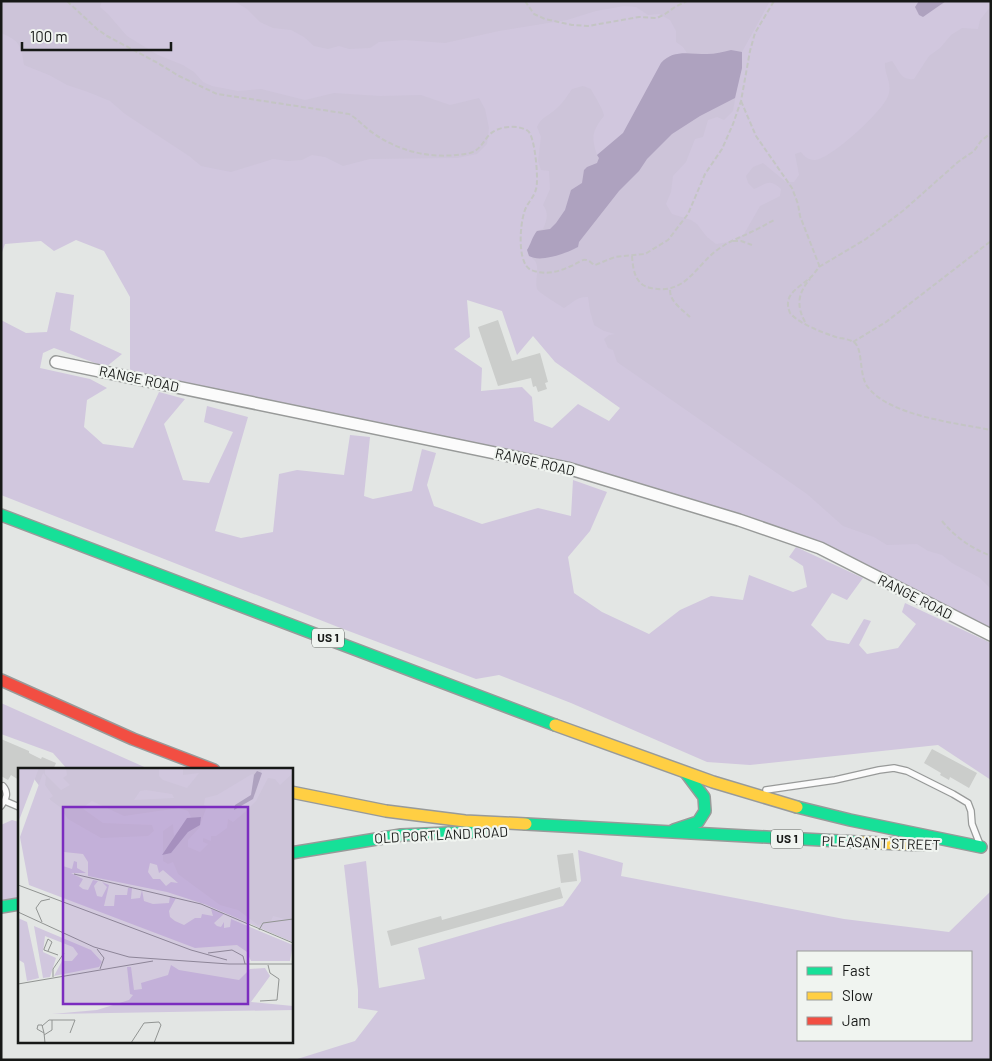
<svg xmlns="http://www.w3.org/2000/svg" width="992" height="1061" viewBox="0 0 992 1061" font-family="Barlow,sans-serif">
	<rect width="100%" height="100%" fill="#e3e6e4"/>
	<path fill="#cdc4d9" d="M1,1H991V629L852,557L819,543L457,251L246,392L1,65Z"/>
	<g fill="#d1c7de" fill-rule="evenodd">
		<path d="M234,1L247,9L260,22L273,28L291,30L304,37L314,46L328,49L339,46L349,49L370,48L379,42L405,40L445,43L499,31L567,20L596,11L624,6L636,7L648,15L659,14L670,20L676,31V42L683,47L687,53C675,54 669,54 661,63L623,133L597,155C591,137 592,131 604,116C602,106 595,98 591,89L583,86L572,89C567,96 563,103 557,108C549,116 542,116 537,127L541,137L538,161L541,170L549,171L550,189L543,205C549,213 547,220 543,229L536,231L532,258C542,265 534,278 537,289C539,293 558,304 564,308C572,303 578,296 588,297L590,311L594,325L604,331L615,334L609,335L604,339L608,348L613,350L617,362L807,494L843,526L874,537L887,545L917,544L928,551L942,555L952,563L980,578L991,589V629L836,549L775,527L558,459L450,440L130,373V297L104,251L76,240L54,251L41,241L5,244L1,255V33C20,41 21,45 24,65L49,75L67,85L88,92L110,101L125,114L189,156L201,166L231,172L273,159L288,161L302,160L312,155L325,157L343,166L370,159L457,158L477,154L487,144L489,128L485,109L479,98L450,105L421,95L380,96L334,93L305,100L261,89L238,91L212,86L203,82L194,72L183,65L158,55L127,36L108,14L100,7L102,1ZM467,300L502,311L517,355L533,336L555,362L620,408L609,421L578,404L552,428L534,421L532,397L522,387L481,391L482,368L454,349L470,337Z"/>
		<path d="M770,1H919L915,7L942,5L946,1H991V6L980,20L978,29L962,28L951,35L940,48L929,56L914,79C901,81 899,70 892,61L885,63C884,74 893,84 888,96C883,111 829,161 814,160C808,160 804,156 801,152L795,154L799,175L794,182H786L763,163L753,167L746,176L748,183L754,189C766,184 769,178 781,189L780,196L760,206L744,234L734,241L716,244L707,237L697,224L691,220L672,214L666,204L671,192L673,176L686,162L695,139L703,137L708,120L717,117L724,120L733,111L738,82L742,68V52Z"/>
		<path d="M56,292L74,295L70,330L122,354L106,367L54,348L43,353L40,368L90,379L107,388L87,400L84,427L103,444L133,448L159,392L185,399L164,424L183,480L209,483L233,432L204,422L207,406L248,417L215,531L241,538L273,532L279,474L297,470L344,475L350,435L370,437L364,496L373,499L412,491L422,449L436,453L427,485L434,506L482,524L538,508L571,516L573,480L607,492L590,531L568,557L574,593L602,612L649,634L680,610L711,596L743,600L749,575L793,592L807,587L803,566L789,557L796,547L863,578L847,600L832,593L811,625L827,640L849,644L864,619L871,621L859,645L867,654L898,648L916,624L902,612L905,603L991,643V780L938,745L750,765L707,762L571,703L499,675L476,679L338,627L1,495V320L26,333L47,332Z"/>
		<path d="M1,703L151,770H68L53,753L1,734Z"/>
		<path d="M12,820L19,822V897L1,901V825Z"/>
		<path d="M578,850L623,863L621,876L844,919L949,932L991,891V1060H294L355,1041L378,1011L358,1008V990L344,865L366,861L379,988L425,979L418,948L563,906L581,881ZM971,952V1040H798V952Z"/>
	</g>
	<g fill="#aea2bf">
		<path d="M919,1H946L923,17L919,15L915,7Z"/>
		<path d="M731,50L742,52V68L735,98L700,116L672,134L647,159L639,171L619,191L579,242L578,247C567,253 541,263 529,256L527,250C531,244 532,237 537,231L550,229L556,223L565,210L571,190L582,183L584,170L587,167L597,163L599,158L597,155L623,133L661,63C673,49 689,54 707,54C715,54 723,52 731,50Z"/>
	</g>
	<g fill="#cbcdcb">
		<path d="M498,320L512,361L540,353L548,382L545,383L547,389L538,392L536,386L533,387L531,378L498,386L478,327Z"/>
		<path d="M1,739L29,751V753L41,759L42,757L56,763L53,770H19V780L11,775L8,780L1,776Z"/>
		<path d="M932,749L977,773L969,788L950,777L949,780L940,775L941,773L924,763Z"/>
		<path d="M573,853L577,881L561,883L557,855Z"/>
		<path d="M560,887L563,898L391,946L387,931L441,916L442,920Z"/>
	</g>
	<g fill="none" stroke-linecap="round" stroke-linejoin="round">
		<defs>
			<g id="lane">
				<path d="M766,790L835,780L879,770L894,768L907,771L953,794L968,803L971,811L972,824L979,842"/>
				<path d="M5,801L19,807"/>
				<path d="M1,806C6,799 9,793 3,786"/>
			</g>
			<path id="street" d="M56,362L567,468L739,520L820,548L991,635"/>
			<g id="fast">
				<path d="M1,515L555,725"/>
				<path d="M797,807L850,820L981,847"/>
				<path d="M526,824L858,842"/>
				<path d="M674,830L698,822L705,811L704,797L686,773"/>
				<path d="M291,853L401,835L496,831"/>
				<path d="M1,907L19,904"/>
			</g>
			<g id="slow">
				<path d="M555,725L713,782L797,807"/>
				<path d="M291,792L386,811L465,821L526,824"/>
				<path d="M858,842L923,845"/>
			</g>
			<path id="jam" d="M1,680L133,739L214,770"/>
		</defs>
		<use href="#lane" stroke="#989a99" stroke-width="8"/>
		<use href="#street" stroke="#989a99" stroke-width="14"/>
		<use href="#fast" stroke="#989a99" stroke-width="14"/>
		<use href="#slow" stroke="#989a99" stroke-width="14"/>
		<use href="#jam" stroke="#989a99" stroke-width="14"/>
		<g stroke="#c4c5c4" stroke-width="2" stroke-dasharray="5 2.5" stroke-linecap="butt">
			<path d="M67,1L97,29L107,36L156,62L179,76L217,94L349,114C358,119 364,127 373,133C401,153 435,160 470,153C480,150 483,142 489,135C498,126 517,124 528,131C535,136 539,181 536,189C534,198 526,204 524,213C520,226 517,263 531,270C546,276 562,271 575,264C578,263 582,259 586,260C589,260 592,264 595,265L615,257L645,254L668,240L688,214L705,174L722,149L733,124L741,101L750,51L755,33L774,1"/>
			<path d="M525,1L534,14L545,19L572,25L588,26L639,17L657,18L665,14L675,7L687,1"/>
			<path d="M741,101L756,136L792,188L798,204L800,216L819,265V267C816,271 814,274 811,277C799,288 782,294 790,313C798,323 821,332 833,336C840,339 848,338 855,343C863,351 859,374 867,386C888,416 957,423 991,430"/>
			<path d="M733,241H741L752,245"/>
			<path d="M632,256C633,270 635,285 651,288C688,296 696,262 723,246C730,241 739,238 747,234C756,230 765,225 774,220"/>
			<path d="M819,267L866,239L904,210L958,162L974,151L981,141L991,133"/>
			<path d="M670,290C670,302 682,309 690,317"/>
			<path d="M805,322C796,305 798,293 810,279"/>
			<path d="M853,342L886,322L991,241"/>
			<path d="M942,521C955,537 971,548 991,556"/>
		</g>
		<use href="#lane" stroke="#fbfbfb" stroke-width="5.5"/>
		<use href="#street" stroke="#fbfbfb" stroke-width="11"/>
		<use href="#fast" stroke="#16e098" stroke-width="11"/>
		<use href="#slow" stroke="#ffcf43" stroke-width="11"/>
		<use href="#jam" stroke="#f24e42" stroke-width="11"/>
	</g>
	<g text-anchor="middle" stroke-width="4.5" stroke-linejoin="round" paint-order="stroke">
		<g fill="#f0f4f0" stroke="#585b58" stroke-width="1">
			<rect x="312" y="628.5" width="32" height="19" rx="4"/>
			<rect x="771" y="829.5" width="32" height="19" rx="4"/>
		</g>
		<g font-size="12" font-weight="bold" fill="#171917">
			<text x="328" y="642">US 1</text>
			<text x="787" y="843">US 1</text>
		</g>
		<g font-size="14" fill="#171917" stroke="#f0f4f0">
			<text transform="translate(139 379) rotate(12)" y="5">RANGE ROAD</text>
			<text transform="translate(535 462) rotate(13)" y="5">RANGE ROAD</text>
			<text transform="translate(915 597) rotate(27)" y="5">RANGE ROAD</text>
			<text transform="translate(441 835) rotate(-3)" y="5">OLD PORTLAND ROAD</text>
			<text transform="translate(881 843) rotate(2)" y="5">PLEASANT STREET</text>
		</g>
	</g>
	<g transform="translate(18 768)">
		<rect width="275" height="275" fill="#e3e6e4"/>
		<path d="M8,0H275V174L189,137L130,86L91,112Z" fill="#cdc4d9"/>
		<path d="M0,0H21L0,55ZM27,0H48L49,7L45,10L52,17L43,22L27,6ZM141,0H165V7L181,5L169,20L145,12L141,8ZM244,0H275V5L262,17L257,11L250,10L238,33L227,44L215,54L210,51L209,60L198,68H193V73L185,70V74L190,76L182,84L170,79V72L181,60L189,38L186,37L187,30L199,27L234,6L237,8L233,27L215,40H220L238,25ZM25,5L28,9L27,17L35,28L31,31L42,39L50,51L83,70L130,68L136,63L134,57L85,55L64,40L74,33L106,48L161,40L170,43L173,49L156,68L155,56L145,63V93L150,96L155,94L160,106L202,137L220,142L240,157L253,153L255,148L275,153V174L189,137L149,124L70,108V94L65,86L46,84L45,98L54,101L56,93L59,94V100L68,105H53L65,111L61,118L65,121L70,122L75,112L80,113L76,118L79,128L84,129L89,119L84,114L91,117L86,138H96L97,127H109L110,120H114L113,131L122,130L124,122L126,133L135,136L151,135L152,128L158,130L151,143L152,149L157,153L166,157L177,150H183L184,146L195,148L193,141L206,146L196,155L199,158L203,159L206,154V160L212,159L213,151L275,177L272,193H233L229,184L219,177L177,180L11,117L2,69ZM132,95L139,97L141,105L145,102L160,115L153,114L148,118L142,111H135L130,104ZM128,22L154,26L156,30L116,32L122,23ZM0,150L9,154L21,210L9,213L6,195L1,192ZM16,158L73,182L84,194L81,199L36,208L44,193H54L60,186L55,179L27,168L25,184L38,190L32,209L25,210ZM153,197L161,202L221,212L232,201L247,200L252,208L233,234L275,238V242L34,246L79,242L111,232L115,227L112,226L109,199H113L116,222L124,221L123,215L150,207Z" fill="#d1c7de" fill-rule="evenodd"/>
		<path d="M239,3L244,5L235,31L216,42L217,37L233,27L236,7ZM183,49L182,57L170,64L153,85L144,87L169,50Z" fill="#aea2bf"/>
		<path fill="none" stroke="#919492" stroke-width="1" d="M56,106L183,136L275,175M0,117L173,182L209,192M0,144L76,179L111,189L211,196H275M24,154L18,140L23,133L32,131M241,162L245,155L275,151M79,181L86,190L82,201M30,183L34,174L30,171L26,181V182L40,187M190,185L214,182L225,188L227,196M35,209V201L46,185M0,216L135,193M242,233L259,232L261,211L252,205L250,197M24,258L31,252H57L52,265M26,265L24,257H20L19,261L26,265L27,275M26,267L34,262V252M113,275L126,255L141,254L143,257L136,275"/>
		<path fill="#7b2cbf" fill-opacity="0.15" stroke="#7b2cbf" stroke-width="2.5" d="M45,39H230V236H45Z"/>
		<rect width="275" height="275" fill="none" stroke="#171917" stroke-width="2.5"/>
	</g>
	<rect width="992" height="1061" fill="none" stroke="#171917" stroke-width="5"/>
	<rect x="797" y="951" width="175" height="90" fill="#f0f4f0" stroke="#999c99"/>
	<rect x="807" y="967" width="25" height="8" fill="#16e098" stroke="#999c99"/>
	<text x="842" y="976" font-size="15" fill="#171917">Fast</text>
	<rect x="807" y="992" width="25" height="8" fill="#ffcf43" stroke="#999c99"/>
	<text x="842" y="1001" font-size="15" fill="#171917">Slow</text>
	<rect x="807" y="1017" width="25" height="8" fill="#f24e42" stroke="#999c99"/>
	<text x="842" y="1026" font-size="15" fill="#171917">Jam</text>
	<path d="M22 42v8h149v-8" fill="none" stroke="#171917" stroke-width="2.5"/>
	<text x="30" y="42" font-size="15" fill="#171917" stroke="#f0f4f0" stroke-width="4" paint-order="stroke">100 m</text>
</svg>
